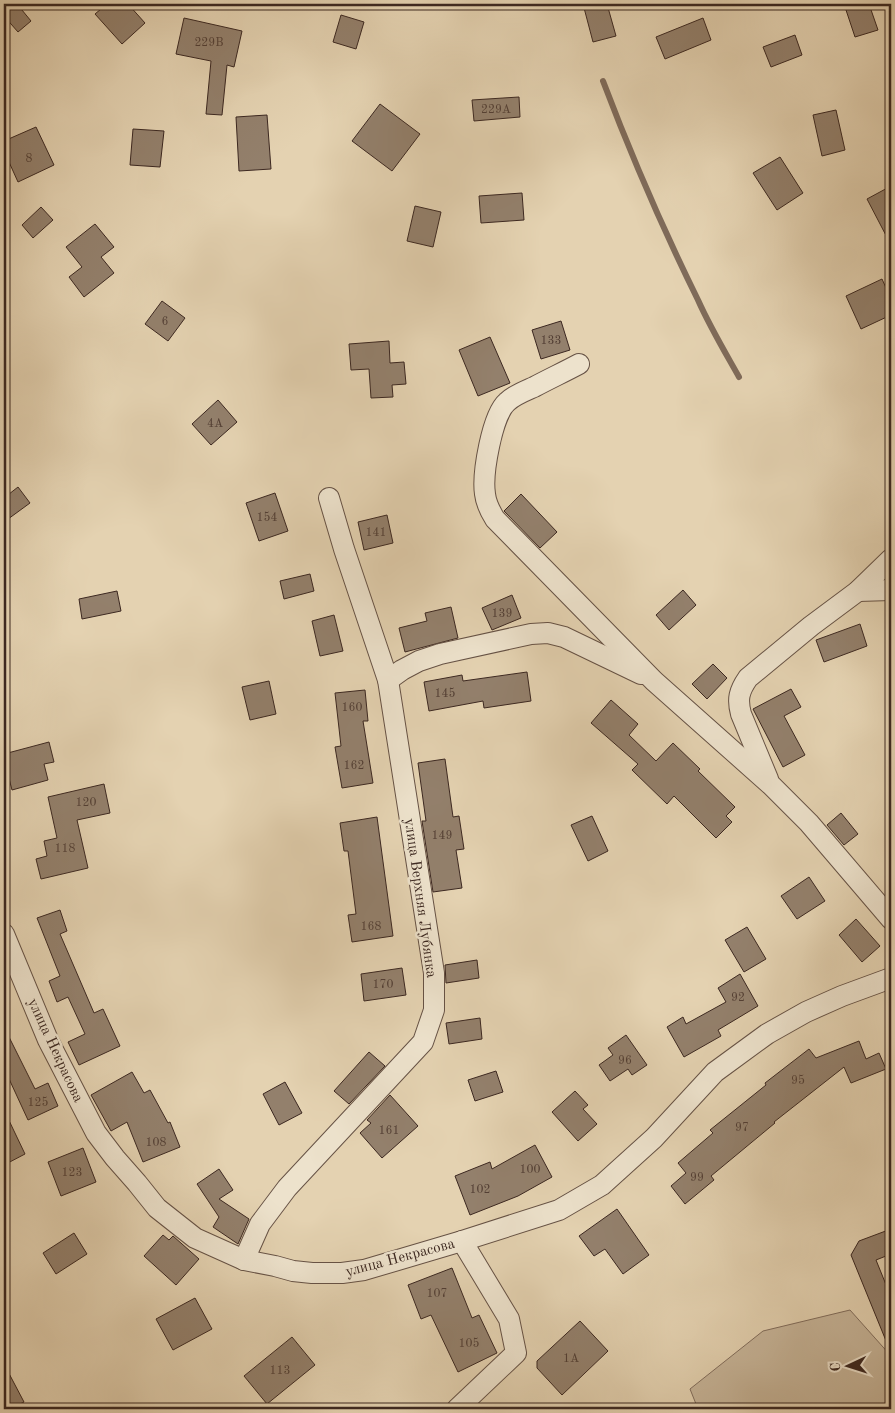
<svg xmlns="http://www.w3.org/2000/svg" width="895" height="1413" viewBox="0 0 895 1413" font-family="'Old Standard TT',serif">
	<rect width="100%" height="100%" fill="#e4d2b1"/>
	<filter id="stains"><feTurbulence type="fractalNoise" baseFrequency=".004" numOctaves="4"/><feColorMatrix values="0 0 0 0 .2 0 0 0 0 .09 0 0 0 0 .02 0 0 0 .5 -.17"/></filter>
	<radialGradient id="worn" r=".72"><stop offset=".6" stop-color="#630" stop-opacity="0"/><stop offset="1" stop-color="#630" stop-opacity=".3"/></radialGradient>
	<path fill="#c7b599" stroke="#826e5d" d="M850,1310L891,1356V1409H698L690,1389L763,1331Z"/>
	<g fill="none" stroke-linecap="round" stroke-linejoin="round">
		<path stroke="#7f6b5a" stroke-width="6" d="M603,81C631,155 663,229 698,300C710,327 725,352 739,377"/>
	</g>
	<g fill="#93806c" stroke="#3c2821">
		<path d="M4,4H17L31,21L18,32L4,16Z"/>
		<path d="M107,4H128L145,23L122,44L95,14Z"/>
		<path d="M583,4H607L616,36L593,42Z"/>
		<path d="M844,4H869L878,30L855,37Z"/>
		<path d="M341,15L364,22L356,49L333,42Z"/>
		<path d="M184,18L242,31L234,67L227,65L222,115L206,114L211,61L176,54Z"/>
		<path d="M703,18L711,40L665,59L656,37Z"/>
		<path d="M795,35L802,55L771,67L763,47Z"/>
		<path d="M519,97L520,117L474,121L472,100Z"/>
		<path d="M380,104L420,134L392,171L352,141Z"/>
		<path d="M836,110L845,150L822,156L813,115Z"/>
		<path d="M267,115L271,169L239,171L236,117Z"/>
		<path d="M36,127L54,165L18,182L4,151V141Z"/>
		<path d="M133,129L164,131L160,167L130,165Z"/>
		<path d="M780,157L803,193L777,210L753,173Z"/>
		<path d="M891,186V245L867,199Z"/>
		<path d="M522,193L524,220L481,223L479,196Z"/>
		<path d="M415,206L441,212L433,247L407,241Z"/>
		<path d="M41,207L53,220L33,238L22,225Z"/>
		<path d="M95,224L114,247L101,257L114,273L84,297L69,277L82,267L66,247Z"/>
		<path d="M882,279L891,299V315L861,329L846,296Z"/>
		<path d="M162,301L185,318L168,341L145,324Z"/>
		<path d="M561,321L570,350L541,359L532,330Z"/>
		<path d="M490,337L510,383L478,396L459,350Z"/>
		<path d="M389,341L390,363L404,362L406,384L392,385L393,397L371,398L369,369L351,370L349,344Z"/>
		<path d="M218,400L237,422L211,445L192,424Z"/>
		<path d="M18,487L30,503L4,522V498Z"/>
		<path d="M275,493L288,531L259,541L246,503Z"/>
		<path d="M521,494L557,532L540,548L504,511Z"/>
		<path d="M387,515L393,543L364,550L358,522Z"/>
		<path d="M310,574L314,591L284,599L280,581Z"/>
		<path d="M683,590L696,605L669,630L656,615Z"/>
		<path d="M117,591L121,611L82,619L79,599Z"/>
		<path d="M512,595L521,618L492,630L482,608Z"/>
		<path d="M451,607L458,638L405,652L399,628L427,621L425,613Z"/>
		<path d="M334,615L343,651L320,656L312,621Z"/>
		<path d="M860,624L867,646L824,662L816,640Z"/>
		<path d="M713,664L727,678L707,699L692,684Z"/>
		<path d="M527,672L531,701L484,708L483,701L429,711L424,682L462,675L463,681Z"/>
		<path d="M269,681L276,714L250,720L242,687Z"/>
		<path d="M791,689L801,707L784,716L805,755L783,767L753,709Z"/>
		<path d="M365,690L368,721H363L373,783L342,788L335,747L341,746L335,693Z"/>
		<path d="M611,700L638,724L629,735L656,761L673,743L700,769L698,771L735,807L726,816L732,822L716,838L674,796L667,804L632,770L638,764L591,723Z"/>
		<path d="M49,742L54,762L44,764L48,780L12,790L4,759V754Z"/>
		<path d="M445,759L453,817L459,816L464,849L456,850L462,888L433,892L422,821H426L418,763Z"/>
		<path d="M104,784L110,813L77,820L88,868L41,879L36,859L47,856L44,841L57,838L48,797Z"/>
		<path d="M841,813L858,834L844,845L827,825Z"/>
		<path d="M592,816L608,851L588,861L571,825Z"/>
		<path d="M377,817L393,936L352,942L348,915L356,914L348,851H344L340,823Z"/>
		<path d="M809,877L825,901L797,919L781,896Z"/>
		<path d="M60,910L67,931L60,934L94,1013L103,1009L120,1046L79,1065L68,1042L85,1034L68,997L57,1002L49,981L60,976L37,918Z"/>
		<path d="M856,919L880,946L862,962L839,935Z"/>
		<path d="M747,927L766,959L744,972L725,940Z"/>
		<path d="M477,960L479,978L446,983L445,965Z"/>
		<path d="M402,968L406,995L364,1001L361,974Z"/>
		<path d="M740,974L758,1006L718,1030L721,1036L684,1057L667,1027L683,1017L686,1024L726,1002L718,988Z"/>
		<path d="M480,1018L482,1039L449,1044L446,1023Z"/>
		<path d="M4,1027L35,1089L48,1083L58,1106L28,1120L4,1068Z"/>
		<path d="M626,1035L647,1065L632,1075L628,1069L610,1081L599,1065L613,1055L608,1048Z"/>
		<path d="M859,1041L866,1059L879,1053L886,1069L851,1083L844,1067L774,1122L775,1123L711,1176L714,1180L685,1204L671,1186L686,1173L678,1163L713,1133L710,1130L766,1085L765,1083L809,1049L816,1058Z"/>
		<path d="M369,1052L385,1066L349,1104L334,1091Z"/>
		<path d="M496,1071L503,1092L475,1101L468,1080Z"/>
		<path d="M132,1072L144,1093L150,1090L168,1123L170,1122L180,1147L143,1162L127,1122L111,1131L91,1095Z"/>
		<path d="M285,1082L302,1113L279,1125L263,1094Z"/>
		<path d="M575,1091L588,1105L583,1109L597,1124L578,1141L552,1112Z"/>
		<path d="M390,1095L418,1126L382,1158L360,1133L371,1123L367,1120Z"/>
		<path d="M4,1110L25,1154L4,1165Z"/>
		<path d="M535,1145L552,1177L518,1196L470,1215L455,1176L490,1162L492,1169Z"/>
		<path d="M83,1148L96,1182L61,1196L48,1162Z"/>
		<path d="M219,1169L233,1190L219,1199L249,1219L238,1244L213,1227L219,1217L197,1184Z"/>
		<path d="M617,1209L649,1255L623,1274L605,1249L594,1256L579,1236Z"/>
		<path d="M891,1229V1254L876,1260L891,1297V1353L851,1255L859,1241Z"/>
		<path d="M74,1233L87,1254L56,1274L43,1253Z"/>
		<path d="M163,1235L169,1240L173,1236L199,1259L176,1285L144,1256Z"/>
		<path d="M452,1268L472,1318L479,1315L497,1353L458,1372L431,1315L421,1319L408,1285Z"/>
		<path d="M195,1298L212,1329L173,1350L156,1319Z"/>
		<path d="M580,1321L608,1351L562,1395L537,1368V1361Z"/>
		<path d="M292,1337L315,1365L267,1404L244,1376Z"/>
		<path d="M4,1364L24,1402L10,1409H4Z"/>
	</g>
	<g fill="none" stroke-linecap="round" stroke-linejoin="round">
		<defs>
			<g id="minor">
				<path d="M579,364C564,372 549,379 534,387C525,391 514,395 507,402C492,415 482,474 485,494C486,503 490,511 495,519L654,681L771,785L809,823L891,919"/>
				<path d="M858,591L891,590"/>
				<path d="M388,680L402,670L419,661L440,654L531,634L548,633L564,637L641,674"/>
				<path d="M768,779L741,714C737,699 739,691 748,678L811,626L858,591L891,559"/>
				<path d="M4,934L48,1040L96,1133L115,1158L137,1183L157,1208L195,1238L244,1260L275,1266L293,1271L312,1273H342L364,1270L462,1241L559,1210L602,1185L654,1138L715,1072L767,1034L806,1012L842,996L891,978"/>
				<path d="M244,1260L260,1224L287,1188L423,1042L434,1010V973L388,680L344,549L329,498"/>
				<path d="M457,1409L516,1353L509,1319L462,1241"/>
			</g>
		</defs>
		<use href="#minor" stroke="#665245" stroke-width="22"/>
		<use href="#minor" stroke="#ede2cc" stroke-width="20"/>
	</g>
	<g text-anchor="middle" stroke-width="5" stroke-linejoin="round" paint-order="stroke">
		<g font-size="12" fill="#523e34">
			<text x="209" y="46">229В</text>
			<text x="496" y="113">229А</text>
			<text x="29" y="162">8</text>
			<text x="165" y="325">6</text>
			<text x="551" y="344">133</text>
			<text x="215" y="427">4А</text>
			<text x="267" y="521">154</text>
			<text x="376" y="536">141</text>
			<text x="502" y="617">139</text>
			<text x="445" y="697">145</text>
			<text x="352" y="711">160</text>
			<text x="354" y="769">162</text>
			<text x="86" y="806">120</text>
			<text x="442" y="839">149</text>
			<text x="65" y="852">118</text>
			<text x="371" y="930">168</text>
			<text x="383" y="988">170</text>
			<text x="738" y="1001">92</text>
			<text x="625" y="1064">96</text>
			<text x="798" y="1084">95</text>
			<text x="38" y="1106">125</text>
			<text x="742" y="1131">97</text>
			<text x="389" y="1134">161</text>
			<text x="156" y="1146">108</text>
			<text x="530" y="1173">100</text>
			<text x="72" y="1176">123</text>
			<text x="697" y="1181">99</text>
			<text x="480" y="1193">102</text>
			<text x="437" y="1297">107</text>
			<text x="469" y="1347">105</text>
			<text x="571" y="1362">1А</text>
			<text x="280" y="1374">113</text>
		</g>
		<g font-size="15" fill="#3c2821" stroke="#ede2cc">
			<text transform="translate(421 898) rotate(82)" y="5">улица Верхняя Лубянка</text>
			<text transform="translate(56 1050) rotate(65)" y="5">улица Некрасова</text>
			<text transform="translate(400 1257) rotate(-15)" y="5">улица Некрасова</text>
		</g>
	</g>
	<rect width="895" height="1413" fill="none" stroke="#e4d2b1" stroke-width="20"/>
	<rect x="5" y="5" width="885" height="1403" fill="none" stroke="#3c2821" stroke-width="2.5"/>
	<rect x="10" y="10" width="875" height="1393" fill="none" stroke="#3c2821"/>
	<g transform="translate(848 1366) rotate(266)" stroke="#ede2cc" stroke-width="4" paint-order="stroke">
	<path d="M0-4L9 19L0 12L-9 19Z" fill="#3c2821"/>
	<text y="-8" font-size="14" font-weight="bold" text-anchor="middle" fill="#3c2821">С</text>
	</g>
	<rect width="100%" height="100%" filter="url(#stains)"/>
	<rect width="100%" height="100%" fill="url(#worn)"/>
</svg>
